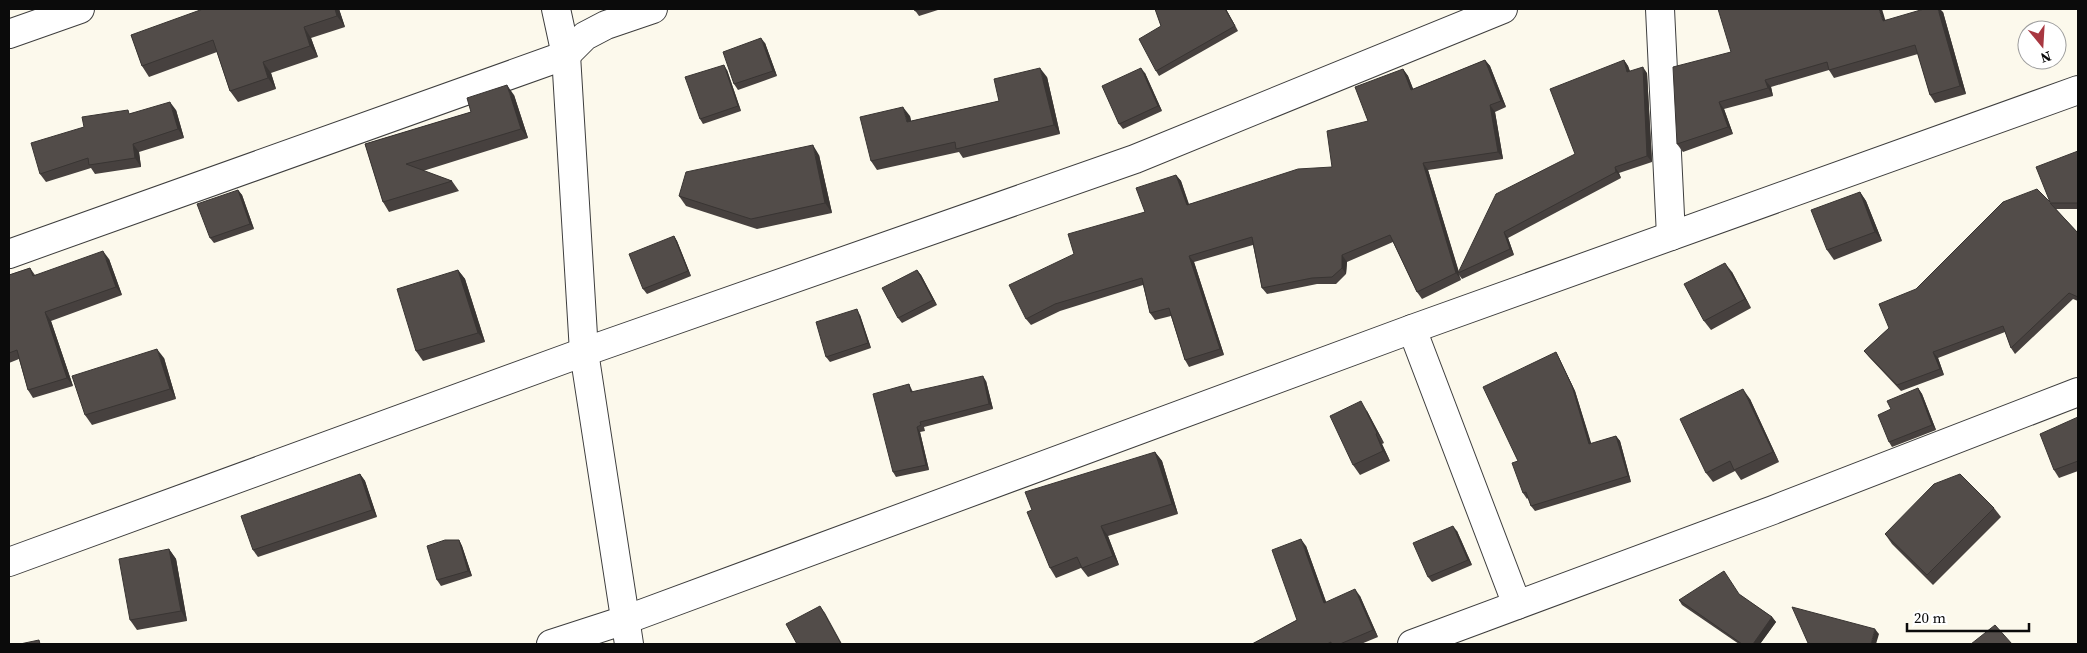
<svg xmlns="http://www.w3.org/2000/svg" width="2087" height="653" viewBox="0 0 2087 653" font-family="'Source Serif 4',serif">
	<rect width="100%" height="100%" fill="#fcf9ec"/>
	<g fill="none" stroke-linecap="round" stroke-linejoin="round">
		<defs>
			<g id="street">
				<path d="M556,9L566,55L584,352L629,644"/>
				<path d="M1660,9L1671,236"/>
				<path d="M9,34L80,9"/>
				<path d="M9,254L566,55L585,36L606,25L653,9"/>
				<path d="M1412,329L1517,605"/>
				<path d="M9,562L584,352L1135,159L1503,9"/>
				<path d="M551,644L625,620L1412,329L2078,90"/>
				<path d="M1412,644L1773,510L2078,392"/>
			</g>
		</defs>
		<use href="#street" stroke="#3e3e3e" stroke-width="30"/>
		<use href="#street" stroke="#fff" stroke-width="28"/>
	</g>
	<g fill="#47413f">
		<path d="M339,9L345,27L311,38L318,57L271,73L276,89L238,102L230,91L217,52L149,77L142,66L131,35Z"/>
		<path d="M914,9H941L919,16Z"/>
		<path d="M1155,9H1226L1238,31L1159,76L1156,71L1161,26Z"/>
		<path d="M1943,12L1966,94L1935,103L1930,95L1918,54L1834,78L1829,70L1771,87L1773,96L1724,109L1733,134L1683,152L1677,144L1731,52L1886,20Z"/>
		<path d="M765,43L777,76L738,90L734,84Z"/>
		<path d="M1485,60L1490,66L1506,107L1495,112L1503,159L1428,170L1459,272L1575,154L1624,60L1628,66L1630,71L1647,73L1652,162L1619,173L1621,178L1508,238L1514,255L1462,279L1459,275L1461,280L1422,299L1417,292L1393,242L1347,262L1346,274L1336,284H1317L1267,294L1262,288L1253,245L1194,262L1224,355L1189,367L1185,360L1171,316L1155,320L1150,313L1143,285L1060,311L1031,325L1026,319L1074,254L1145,212L1176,175L1181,181L1189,204L1332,167L1368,121L1403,69L1408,76L1413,89Z"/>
		<path d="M727,70L741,111L703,124L700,119Z"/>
		<path d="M1145,73L1162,111L1123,129L1119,124Z"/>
		<path d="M1047,77L1060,134L963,158L959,152L877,170L871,161L910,116L911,121L999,101Z"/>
		<path d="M514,95L528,138L423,171L452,181L459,191L389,212L383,202L365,144L471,112Z"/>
		<path d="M176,110L184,138L139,152L141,167L95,174L91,168L46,182L40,174L131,113Z"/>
		<path d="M2078,151V209H2056L2078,233V301L2073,299L2015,354L2011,348L2005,332L1938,358L1944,375L1901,391L1869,357L1864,351L1889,328L1916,289L2050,202Z"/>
		<path d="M819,155L832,213L757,229L686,206L679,196Z"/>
		<path d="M238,190L242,195L254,229L214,243L210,238Z"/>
		<path d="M1860,192L1866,201L1882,241L1834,260L1827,250Z"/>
		<path d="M674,236L677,241L691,276L647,294L643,289Z"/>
		<path d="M109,259L122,295L51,321L73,386L33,398L28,390L19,359L9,363V275L30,268L35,275Z"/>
		<path d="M458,270L465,279L485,342L423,361L416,351Z"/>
		<path d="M917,270L921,275L937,305L902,323L898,318Z"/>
		<path d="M1732,272L1751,308L1711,330L1704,321Z"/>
		<path d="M860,315L871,348L830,362L826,357Z"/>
		<path d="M1556,352L1559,358L1575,391L1591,444L1616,436L1620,441L1631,482L1535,511L1531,506L1528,498L1527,499L1523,493Z"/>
		<path d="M164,358L176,399L92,425L85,415Z"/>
		<path d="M986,381L993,409L924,427L925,431L920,432L929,470L896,477L893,472L909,384L913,392Z"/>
		<path d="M1918,388L1922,394L1936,430L1892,447L1889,442Z"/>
		<path d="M1750,399L1779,462L1741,480L1735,471L1713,482L1706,473Z"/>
		<path d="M1367,411L1384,443L1382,444L1390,461L1360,475L1353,465Z"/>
		<path d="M2078,417V471L2059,478L2054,470Z"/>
		<path d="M1155,452L1162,461L1178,514L1108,536L1119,565L1088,577L1081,568L1056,578L1050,568Z"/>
		<path d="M360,474L365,481L377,517L258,557L253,550Z"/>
		<path d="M1994,508L2001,517L1933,585L1892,544L1885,534Z"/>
		<path d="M1457,531L1472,565L1432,582L1428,577Z"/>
		<path d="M459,540L462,546L472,576L441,586L437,580Z"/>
		<path d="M1306,546L1326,602L1360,596L1378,637L1361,644H1252L1297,620Z"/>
		<path d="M169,549L176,559L187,621L137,630L130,620Z"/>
		<path d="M1740,595L1772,617L1776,622L1760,644H1739L1682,605L1679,600Z"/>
	</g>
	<g fill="#393533">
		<path d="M335,9H339L345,27L337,16Z"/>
		<path d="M1225,9H1226L1238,31L1235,26Z"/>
		<path d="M1879,9H1882L1888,29L1883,21Z"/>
		<path d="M1938,9H1940L1943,12L1966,94L1960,86Z"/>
		<path d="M304,27L311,38L318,57L310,46Z"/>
		<path d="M761,38L765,43L777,76L773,71Z"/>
		<path d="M1485,60L1490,66L1506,107L1501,101Z"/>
		<path d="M1624,60L1628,66L1632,78L1627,72Z"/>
		<path d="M263,62L271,73L276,89L268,78Z"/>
		<path d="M724,65L727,70L741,111L738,106Z"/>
		<path d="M1643,67L1647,73L1652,162L1647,156Z"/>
		<path d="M1040,68L1047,77L1060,134L1054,125Z"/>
		<path d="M1141,68L1145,73L1162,111L1158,106Z"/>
		<path d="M1403,69L1408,76L1416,96L1411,90Z"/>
		<path d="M1765,80L1771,87L1773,96L1768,88Z"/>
		<path d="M507,85L514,95L528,138L521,129Z"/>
		<path d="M170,102L176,110L184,138L178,129Z"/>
		<path d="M1719,102L1724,109L1733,134L1728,127Z"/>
		<path d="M1490,105L1495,112L1503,159L1498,152Z"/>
		<path d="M903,107L910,116L913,131L907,122Z"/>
		<path d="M133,144L139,152L141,167L135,158Z"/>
		<path d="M813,145L819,155L832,213L825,203Z"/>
		<path d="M1423,163L1428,170L1459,273H1458L1461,280L1456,273Z"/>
		<path d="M1615,167L1619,173L1621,178L1616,172Z"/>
		<path d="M1176,175L1181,181L1191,212L1187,205Z"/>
		<path d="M238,190L242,195L254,229L250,224Z"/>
		<path d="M1860,192L1866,201L1882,241L1875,232Z"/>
		<path d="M1504,232L1508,238L1514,255L1510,249Z"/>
		<path d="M674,236L677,241L691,276L688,271Z"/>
		<path d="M103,251L109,259L122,295L116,287Z"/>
		<path d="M1342,255L1347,262L1346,274L1342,268Z"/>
		<path d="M1189,256L1194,262L1224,355L1220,349Z"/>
		<path d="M1725,263L1732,272L1751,308L1745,299Z"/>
		<path d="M458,270L465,279L485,342L478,333Z"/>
		<path d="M917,270L921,275L937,305L933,300Z"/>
		<path d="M857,309L860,315L871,348L868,343Z"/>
		<path d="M45,312L51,321L73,386L67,378Z"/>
		<path d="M157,349L164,358L176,399L170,389Z"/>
		<path d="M1556,352L1559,358L1575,391L1593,449L1589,444Z"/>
		<path d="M1933,352L1938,358L1944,375L1940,369Z"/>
		<path d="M983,376L986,381L993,409L989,404Z"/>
		<path d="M1918,388L1922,394L1936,430L1932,425Z"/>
		<path d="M1743,389L1750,399L1779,462L1773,452Z"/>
		<path d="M1361,401L1367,411L1384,443L1377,433Z"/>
		<path d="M917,427L920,432L929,470L926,465Z"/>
		<path d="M1376,434L1382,444L1390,461L1383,451Z"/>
		<path d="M1616,436L1620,441L1631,482L1628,476Z"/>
		<path d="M1155,452L1162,461L1178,514L1172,504Z"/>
		<path d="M360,474L365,481L377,517L372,510Z"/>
		<path d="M1101,526L1108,536L1119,565L1113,556Z"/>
		<path d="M1453,526L1457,531L1472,565L1468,560Z"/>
		<path d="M1301,539L1306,546L1329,610L1324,603Z"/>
		<path d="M459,540L462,546L472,576L468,571Z"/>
		<path d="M169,549L176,559L187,621L181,611Z"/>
		<path d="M1355,589L1360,596L1378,637L1373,630Z"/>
		<path d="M820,606L825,613L842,644H841Z"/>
		<path d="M1772,617L1776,622L1760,644H1753Z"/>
		<path d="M1875,629L1879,634L1876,644H1871Z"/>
	</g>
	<g fill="#524c49" stroke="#393533">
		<path d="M203,9H335L337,16L304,27L310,46L263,62L268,78L230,91L213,40L142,66L131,35Z"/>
		<path d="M914,9H922L915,11Z"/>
		<path d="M1155,9H1225L1235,26L1156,71L1139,39L1161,26Z"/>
		<path d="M1718,9H1879L1883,21L1924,9H1938L1960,86L1930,95L1915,45L1829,70L1827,62L1765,80L1768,88L1719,102L1728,127L1677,144L1673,67L1731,52Z"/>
		<path d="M761,38L773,71L734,84L723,52Z"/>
		<path d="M1485,60L1501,101L1490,105L1498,152L1423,163L1456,273L1417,292L1390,235L1342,255V268L1332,277L1312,278L1262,288L1252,237L1189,256L1220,349L1185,360L1169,308L1150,313L1142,278L1055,304L1026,319L1009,285L1074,254L1068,234L1145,212L1136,188L1176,175L1187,205L1298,169L1332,167L1327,131L1368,121L1355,87L1403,69L1411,90Z"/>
		<path d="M1624,60L1627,72L1643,67L1647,156L1615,167L1616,172L1504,232L1510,249L1458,273L1496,194L1575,154L1550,89Z"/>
		<path d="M724,65L738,106L700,119L685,77Z"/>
		<path d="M1040,68L1054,125L956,149L955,142L871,161L860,117L903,107L907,122L999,101L994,79Z"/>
		<path d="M1141,68L1158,106L1119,124L1102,86Z"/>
		<path d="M507,85L521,129L406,164L452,181L383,202L365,144L471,112L467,98Z"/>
		<path d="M170,102L178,129L133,144L135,158L89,165L88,158L40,174L31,143L84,127L82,117L128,110L129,114Z"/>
		<path d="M813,145L825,203L751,219L679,196L686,172Z"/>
		<path d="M2078,151V203H2050L2078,233V297L2069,293L2011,348L2003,326L1933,352L1940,369L1897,385L1864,351L1889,328L1879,304L1916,289L2003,202L2037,189L2050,202L2036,167Z"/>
		<path d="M238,190L250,224L210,238L197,204Z"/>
		<path d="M1860,192L1875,232L1827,250L1811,210Z"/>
		<path d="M674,236L688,271L643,289L629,254Z"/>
		<path d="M103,251L116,287L45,312L67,378L28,390L17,350L9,353V275L30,268L33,276Z"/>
		<path d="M1725,263L1745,299L1704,321L1684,284Z"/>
		<path d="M458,270L478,333L416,351L397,289Z"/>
		<path d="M917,270L933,300L898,318L882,288Z"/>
		<path d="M857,309L868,343L826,357L816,322Z"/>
		<path d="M157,349L170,389L85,415L72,376Z"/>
		<path d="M1556,352L1572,386L1589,444L1616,436L1628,476L1531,506L1526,492L1523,493L1512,463L1518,461L1483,387Z"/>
		<path d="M983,376L989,404L920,422L921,425L917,427L926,465L893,472L873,394L909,384L911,392Z"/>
		<path d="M1918,388L1932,425L1889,442L1878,415L1891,409L1887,401Z"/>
		<path d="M1743,389L1773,452L1734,470L1730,461L1706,473L1680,419Z"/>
		<path d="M1361,401L1377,433L1376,434L1383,451L1353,465L1330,416Z"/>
		<path d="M2078,417V461L2054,470L2040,434Z"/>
		<path d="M1155,452L1172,504L1101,526L1113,556L1082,568L1077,557L1050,568L1027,512L1032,510L1025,492Z"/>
		<path d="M360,474L372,510L253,550L241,516Z"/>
		<path d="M1960,474L1994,508L1927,575L1885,534L1934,484Z"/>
		<path d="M1453,526L1468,560L1428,577L1413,543Z"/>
		<path d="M1301,539L1324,603L1355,589L1373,630L1340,644H1331V642L1327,644H1252L1297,620L1272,550Z"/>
		<path d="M445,540H459L468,571L437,580L427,546Z"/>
		<path d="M169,549L181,611L130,620L119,559Z"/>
		<path d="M1724,571L1739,594L1772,617L1753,644H1742L1679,600Z"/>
		<path d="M820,606L841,644H797L786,624Z"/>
		<path d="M1792,607L1875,629L1871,644H1813L1808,643Z"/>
		<path d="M1995,625L2012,644H1971Z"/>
		<path d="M39,640L40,644H20Z"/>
	</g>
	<rect width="2087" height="653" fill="none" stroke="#0b0b0b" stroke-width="20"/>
	<g transform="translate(2042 45) rotate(162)"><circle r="24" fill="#ffffff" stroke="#9d9d9d"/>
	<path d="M0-4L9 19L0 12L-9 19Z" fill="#a83740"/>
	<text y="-8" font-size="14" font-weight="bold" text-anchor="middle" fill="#0b0b0b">N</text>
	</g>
	<path d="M1907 623v8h122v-8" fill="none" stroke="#0b0b0b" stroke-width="2.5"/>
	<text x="1914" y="623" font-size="15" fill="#0b0b0b" stroke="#ffffff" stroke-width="4" paint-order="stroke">20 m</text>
</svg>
